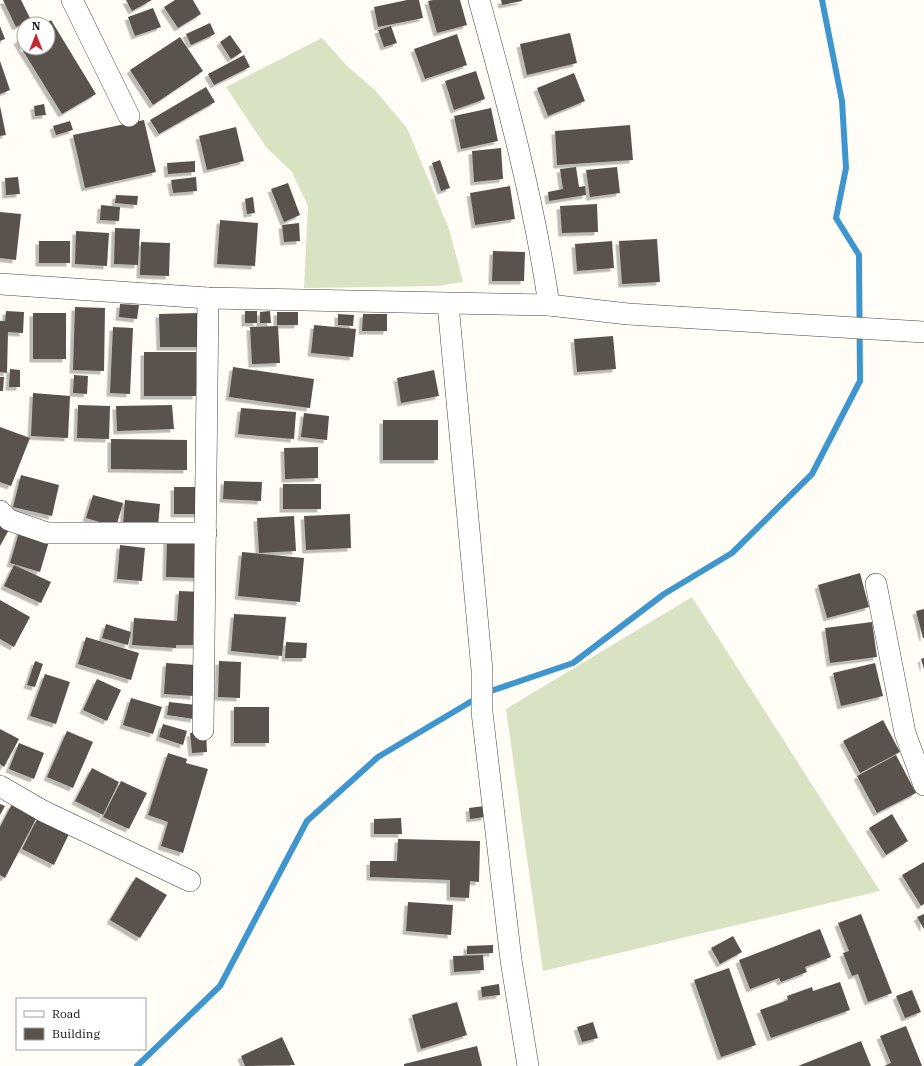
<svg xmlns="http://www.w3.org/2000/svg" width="924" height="1066" viewBox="0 0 924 1066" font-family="'IBM Plex Serif',serif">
	<defs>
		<filter id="shadow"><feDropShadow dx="-3.5" dy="3.5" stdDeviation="0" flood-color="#0004"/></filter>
	</defs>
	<rect width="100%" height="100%" fill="#fffdf5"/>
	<g fill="#d9e3c4">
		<path d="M322,38L347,66L375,90L407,128L449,229L463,282L438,286L304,288L308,206L292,172L266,147L226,87Z"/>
		<path d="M692,597L880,891L543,971L506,709Z"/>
	</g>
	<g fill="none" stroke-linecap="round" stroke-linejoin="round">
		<g stroke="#3f96cf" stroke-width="6">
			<path d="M485,693L573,663L664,594L732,553L812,474L860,381L859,255L836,218L846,168L842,101L822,0"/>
			<path d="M137,1066L220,986L307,821L378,757L477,698"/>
		</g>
	</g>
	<g fill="#5a524d" filter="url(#shadow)">
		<path d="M3,0H21L31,20L16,27Z"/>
		<path d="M126,0H152L132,11Z"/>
		<path d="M175,0H193L201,14L178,28L164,7Z"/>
		<path d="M407,0H419L423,18L378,27L374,7Z"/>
		<path d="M433,0H460L467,25L437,33L428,1Z"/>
		<path d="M501,0H522V1L502,5Z"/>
		<path d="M153,8L161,27L135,36L128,17Z"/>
		<path d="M51,20L96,94L62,114L17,41L24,36V48H48V24H45Z"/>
		<path d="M210,23L215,34L191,45L186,34Z"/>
		<path d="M0,26L5,39L0,41Z"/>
		<path d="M391,26L397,43L384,47L378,30Z"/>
		<path d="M570,33L577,63L527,75L520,44Z"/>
		<path d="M457,34L467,65L425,79L414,49Z"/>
		<path d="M230,35L242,52L231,59L220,42Z"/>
		<path d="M180,37L203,71L153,105L130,70Z"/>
		<path d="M244,55L250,67L214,85L208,74Z"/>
		<path d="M0,61L10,90L0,94Z"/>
		<path d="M476,71L485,99L454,110L445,81Z"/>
		<path d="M574,73L585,101L548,116L537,88Z"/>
		<path d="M206,87L215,102L159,134L150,120Z"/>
		<path d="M44,104L46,115L35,116L34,106Z"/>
		<path d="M0,106L6,135L0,136Z"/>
		<path d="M491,108L498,141L461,149L454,116Z"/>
		<path d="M144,120L156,172L85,188L73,135Z"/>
		<path d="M70,121L73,130L56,135L53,126Z"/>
		<path d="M630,125L633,160L557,165L555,131Z"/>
		<path d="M236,127L244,161L207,170L199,136Z"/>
		<path d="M501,148L503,179L474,182L472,151Z"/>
		<path d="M440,160L450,188L441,191L432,163Z"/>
		<path d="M195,161V172L168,174L167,163Z"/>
		<path d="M576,167L579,187L585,186L586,195L549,201L548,192L563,189L560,169Z"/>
		<path d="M617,167L620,193L590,197L586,170Z"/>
		<path d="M18,177L20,194L6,195L5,178Z"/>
		<path d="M196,177L197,191L173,193L171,180Z"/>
		<path d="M288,183L300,215L284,222L271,189Z"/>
		<path d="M510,186L515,219L475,225L470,193Z"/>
		<path d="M116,195L138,196L137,205L115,203Z"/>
		<path d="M253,197L255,213L247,214L245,199Z"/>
		<path d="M597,204L598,232L562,233L560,206Z"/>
		<path d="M101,205L120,207L119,221L100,220Z"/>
		<path d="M0,212L21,214L16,260L0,258Z"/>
		<path d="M220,220L258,223L255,266L217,264Z"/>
		<path d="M299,223L300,241L284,242L282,225Z"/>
		<path d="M115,228L140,229L138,265L114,264Z"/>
		<path d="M76,231L109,233L107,266L75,264Z"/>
		<path d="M657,239L660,282L622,284L619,241Z"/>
		<rect x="39" y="241" width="31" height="22"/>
		<path d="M612,241L614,268L577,271L575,244Z"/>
		<path d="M141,242L170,243L169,276L140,275Z"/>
		<path d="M493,251L525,252L524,281H492Z"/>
		<path d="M120,304L139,305L137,319L119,317Z"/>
		<path d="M75,307L105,308L104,371L73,370Z"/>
		<path d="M6,311L24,312L23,333L8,332L7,373L0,372V321H5Z"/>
		<rect x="245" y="311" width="12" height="12"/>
		<path d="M270,311L271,323H260V312Z"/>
		<rect x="277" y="312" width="21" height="13"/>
		<rect x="33" y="313" width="33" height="46"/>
		<path d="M199,313L200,347H160L159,314Z"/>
		<path d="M338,314L354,315L353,326L338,325Z"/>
		<path d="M363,314H387V331H362Z"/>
		<path d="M314,325L356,329L353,357L311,353Z"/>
		<path d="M278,326L280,363L252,364L250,327Z"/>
		<path d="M113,327L133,328L130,394L110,393Z"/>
		<path d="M613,336L616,369L577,372L574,339Z"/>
		<rect x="144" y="352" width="52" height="44"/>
		<path d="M233,367L314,379L310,408L229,397Z"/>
		<path d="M10,369L20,370V387H9Z"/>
		<path d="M434,370L439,396L401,403L397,378Z"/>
		<path d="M74,375L88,376L87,394L73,393Z"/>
		<path d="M0,377H4L3,391H0Z"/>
		<path d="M33,393L70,396L68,438L31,436Z"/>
		<path d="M78,405L110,406L109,439L77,438Z"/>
		<path d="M172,405L174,429L117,431L116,406Z"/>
		<path d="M241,408L296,412L294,439L238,434Z"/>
		<path d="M304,413L329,416L327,440L301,437Z"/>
		<rect x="383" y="420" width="55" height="40"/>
		<path d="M0,427L30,438L11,486L0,482Z"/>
		<path d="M111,439L187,440V470L111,469Z"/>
		<path d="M318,447V478L285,479L284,448Z"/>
		<path d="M21,475L59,485L52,516L13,507Z"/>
		<path d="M224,481L262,482L261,501L223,499Z"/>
		<rect x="283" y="484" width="38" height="25"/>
		<rect x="174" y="487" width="28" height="27"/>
		<path d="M93,495L123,503L116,527L86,518Z"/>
		<path d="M125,500L160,504L158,527L123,524Z"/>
		<path d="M350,514L351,548L306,550L304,516Z"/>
		<path d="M294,516L296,551L259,553L257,518Z"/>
		<path d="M0,519L11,526L0,546Z"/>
		<path d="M20,529L50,538L40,572L10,563Z"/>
		<path d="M167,539L200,540L199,578L166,577Z"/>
		<path d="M120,545L145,548L142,581L117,579Z"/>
		<path d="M242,552L304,558L300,602L238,596Z"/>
		<path d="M14,565L51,582L41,603L4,586Z"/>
		<path d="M860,573L869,607L827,618L818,585Z"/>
		<path d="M179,591L202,592L200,645H176V648L132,645L134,618L177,621Z"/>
		<path d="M0,600L30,617L14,647L0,639Z"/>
		<path d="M924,609V638H923L916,611Z"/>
		<path d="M234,614L286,617L282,656L231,651Z"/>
		<path d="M872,622L877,657L830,663L825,628Z"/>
		<path d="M106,624L131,632L128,645L102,638Z"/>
		<path d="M86,637L139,653L131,680L78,664Z"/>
		<path d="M286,642L307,643L306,658H285Z"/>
		<path d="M924,658V669L921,659Z"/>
		<path d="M35,661L43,664L35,687L27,685Z"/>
		<path d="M219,661L241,662L240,698L218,697Z"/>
		<path d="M166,663L196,665L194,696L164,694Z"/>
		<path d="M875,663L883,696L841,706L833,673Z"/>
		<path d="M45,674L70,682L56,724L30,716Z"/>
		<path d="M97,679L121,690L107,721L83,710Z"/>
		<path d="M131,698L162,707L153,734L123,725Z"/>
		<path d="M169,702L196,705L194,719L167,715Z"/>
		<rect x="234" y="707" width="35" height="36"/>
		<path d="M883,720L900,752L860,773L843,741Z"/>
		<path d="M163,724L187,731L183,745L159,737Z"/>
		<path d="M0,729L19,739L4,767L0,764Z"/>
		<path d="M67,731L93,742L73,788L47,777Z"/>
		<path d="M206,732L207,752L192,753L190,733Z"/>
		<path d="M19,743L44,753L34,779L9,769Z"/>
		<path d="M168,753L187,759L186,763L208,769L183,853L161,846L168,822L148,815Z"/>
		<path d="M896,755L916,793L877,813L857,776Z"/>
		<path d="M92,768L119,782L103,815L75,801Z"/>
		<path d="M121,781L147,793L129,829L103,817Z"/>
		<path d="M0,804L5,806L0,815Z"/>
		<path d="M12,804L37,817L5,878L0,875V827Z"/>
		<path d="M484,806L485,817L470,819L469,808Z"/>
		<path d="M892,814L908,841L886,855L869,828Z"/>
		<path d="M401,818L402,834H374V819Z"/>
		<path d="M37,819L69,834L54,865L22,849Z"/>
		<path d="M398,839L480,841L479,882L470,881L469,898L450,897V880L370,877V861H397Z"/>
		<path d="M924,862V904L921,906L902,875Z"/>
		<path d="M136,877L167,895L140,938L110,920Z"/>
		<path d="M408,902L453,905L451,935L406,931Z"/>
		<path d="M861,914L892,993L868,1002L858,974L852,976L843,953L849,951L838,923Z"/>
		<path d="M924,914V929L917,917Z"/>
		<path d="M820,929L831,957L805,967L807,972L781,982L779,978L750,989L739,960Z"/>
		<path d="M733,936L742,952L720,964L711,948Z"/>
		<path d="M493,945V953L467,954V946Z"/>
		<path d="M483,955L484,970L454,972L453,956Z"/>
		<path d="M729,968L756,1045L721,1057L694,980Z"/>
		<path d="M840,982L850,1010L771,1038L760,1010L788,1000L787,996L812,987L813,991Z"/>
		<path d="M499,984L500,995L482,997L481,987Z"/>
		<path d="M912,990L921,1012L905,1018L896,996Z"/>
		<path d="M457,1002L467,1035L421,1049L412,1015Z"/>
		<path d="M593,1022L598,1038L582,1042L577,1027Z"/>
		<path d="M906,1026L922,1066H884L891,1063L880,1036Z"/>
		<path d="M282,1037L295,1065L245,1066L241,1056Z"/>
		<path d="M861,1041L871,1066H798Z"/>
		<path d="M477,1046L482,1066H404V1064Z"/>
	</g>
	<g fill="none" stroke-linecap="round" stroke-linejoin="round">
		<defs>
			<g id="minor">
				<path d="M72,0L129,116"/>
				<path d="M479,0C507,101 534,201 549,305"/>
				<path d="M0,284L208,298L549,305L628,314L924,332"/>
				<path d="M448,304L482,670V712L511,960L528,1066"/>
				<path d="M0,511L9,520L47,533H206"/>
				<path d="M876,584L905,733L924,785"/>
				<path d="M203,730L208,298"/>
				<path d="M0,786L43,811L190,881"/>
			</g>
		</defs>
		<use href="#minor" stroke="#444" stroke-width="22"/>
		<use href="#minor" stroke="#fff" stroke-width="21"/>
	</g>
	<rect x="16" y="998" width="130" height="52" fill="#ffffff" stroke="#a0a0a0"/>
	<rect x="24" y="1011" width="20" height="6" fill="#ffffff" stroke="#a0a0a0"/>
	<text x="52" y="1018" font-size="12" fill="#111111">Road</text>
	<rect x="24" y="1028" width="20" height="12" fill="#5a524d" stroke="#a0a0a0"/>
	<text x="52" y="1038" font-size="12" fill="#111111">Building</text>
	<g transform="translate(36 36)"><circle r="19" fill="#ffffff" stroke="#a0a0a0"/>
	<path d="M0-3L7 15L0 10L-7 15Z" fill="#c4262e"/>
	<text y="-6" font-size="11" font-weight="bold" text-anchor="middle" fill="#111111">N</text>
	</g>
</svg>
